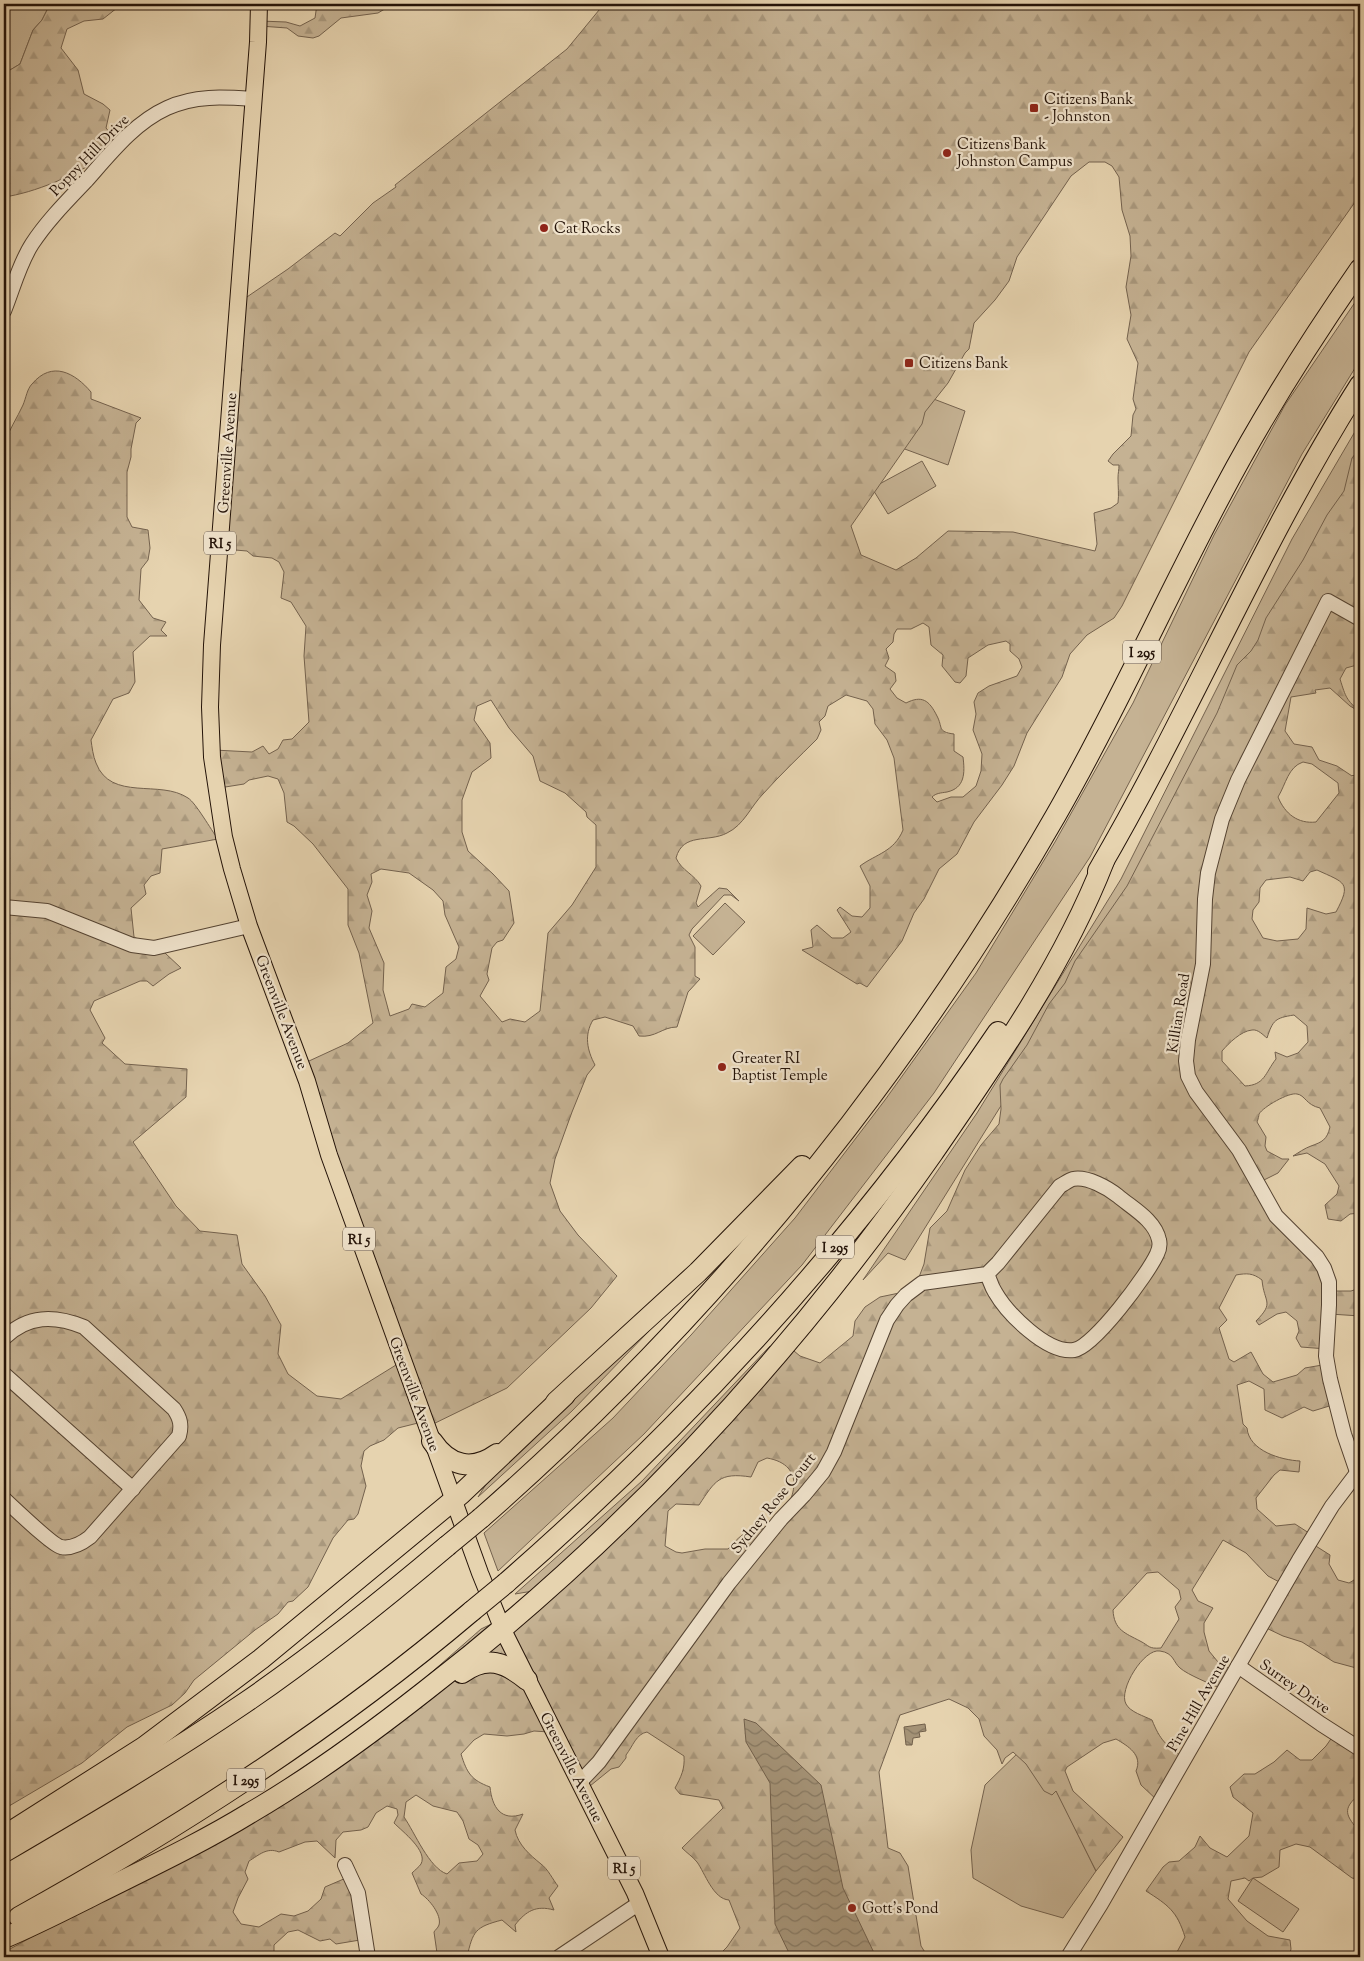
<svg xmlns="http://www.w3.org/2000/svg" width="1364" height="1961" viewBox="0 0 1364 1961" font-family="'Sorts Mill Goudy',serif">
	<defs>
		<pattern id="forest-firs" width="22" height="20" patternUnits="userSpaceOnUse" patternTransform="scale(1.25)"><rect width="22" height="20" fill="#c5b293"/><path d="M5 1l3.5 6h-7zM16 11l3.5 6h-7z" fill="#a9987d"/></pattern>
		<pattern id="water-waves" width="16" height="10" patternUnits="userSpaceOnUse" patternTransform="scale(1.25)"><rect width="16" height="10" fill="#a49276"/><path d="M0 5q4-4 8 0t8 0" fill="none" stroke="#85765f"/></pattern>
	</defs>
	<rect width="100%" height="100%" fill="#e6d3af"/>
	<filter id="stains"><feTurbulence type="fractalNoise" baseFrequency=".004" numOctaves="4"/><feColorMatrix values="0 0 0 0 .2 0 0 0 0 .09 0 0 0 0 .02 0 0 0 .5 -.17"/></filter>
	<radialGradient id="worn" r=".72"><stop offset=".6" stop-color="#630" stop-opacity="0"/><stop offset="1" stop-color="#630" stop-opacity=".3"/></radialGradient>
	<g fill="#c5b293" stroke="#74624e">
		<path d="M4,4H50L42,20L33,30L20,64L10,70H4Z"/>
		<path d="M1360,295V360L1302,454L1090,857L934,1093L802,1265L644,1434L498,1571L484,1533L613,1418L691,1335L795,1218L885,1100L976,973L1055,842L1133,703L1214,535L1285,405Z"/>
		<path d="M918,393L965,411L948,465L902,448Z"/>
		<path d="M1360,423V479L1147,871L905,1260L888,1253L863,1280L977,1113L1121,879L1292,539Z"/>
		<path d="M922,461L936,486L888,514L872,488Z"/>
		<path d="M725,903L745,922L713,955L693,936Z"/>
		<path d="M700,1278L572,1411L478,1497L492,1475Z"/>
		<path d="M770,1346L740,1388L642,1492L533,1591L515,1594L642,1481Z"/>
		<path d="M1022,1749L1056,1790L1096,1871L1063,1918L1021,1906L973,1878L971,1850L985,1785Z"/>
		<path d="M1253,1878L1299,1909L1283,1932L1238,1901Z"/>
	</g>
	<g fill="url(#forest-firs)" stroke="#74624e" fill-rule="evenodd">
		<path d="M50,4H122L103,19L84,21L67,29L61,48L78,70L84,94L103,104L110,110L106,128L117,141C112,146 107,153 101,158C76,175 34,193 4,197V70H10L20,64L33,30L42,20Z"/>
		<path d="M317,4H393L378,13L341,18L319,36L313,38L298,36L287,28L260,26V21L286,22L300,26L315,18Z"/>
		<path d="M604,4H1360V195L1249,352L1122,606L1114,618L1087,635L1070,654L1062,677L1027,733L1014,766L1002,785L974,822L957,854L939,869L924,899L914,913L902,941L867,987L860,983L857,984L802,950L813,947L811,930L817,925L832,938H843L851,932L837,910L840,907L852,916L862,917L870,908V886L860,866C876,854 894,852 903,830L894,758L887,740L875,724L873,709L867,701L846,695L828,706L825,716L819,722L821,730L817,739C799,757 780,775 763,794C751,806 744,825 727,833C708,843 683,832 676,858C682,871 694,874 701,886L696,903L698,907L719,888L727,889L739,901L731,895H724L692,929L689,935L695,947V976L700,979L688,992L677,1027C662,1027 656,1038 639,1036L633,1026L605,1017L593,1020C584,1035 587,1050 595,1065L587,1075L572,1112L555,1159L550,1183L560,1211L578,1235L617,1276L591,1308L507,1388L427,1427L418,1423L398,1428L384,1440L370,1446L364,1451L361,1466L366,1486L358,1514L354,1519L348,1520L333,1538L308,1587L293,1601L288,1602L278,1614L255,1630L194,1680L185,1693L172,1705L127,1727L82,1763L4,1809V444C9,430 17,418 23,405C26,398 27,389 32,384C52,360 75,373 91,392V399L141,418L136,423L131,449V457L127,472V517L132,527L148,530L150,548L148,560L141,569L139,600L153,618L166,622L161,630L167,636H150L133,652L135,682L129,693L113,699L91,740C92,747 93,756 96,763C111,802 160,779 188,798C196,803 211,830 218,839L162,849L160,873L151,876L144,885L146,894L131,908L134,937L165,953L181,968L169,974L153,986L147,981H140L94,1001L90,1010L105,1038L102,1043L125,1064L187,1069L186,1097L133,1142L176,1206L200,1231L237,1235L242,1264L265,1296L281,1325L278,1354L288,1374L317,1396L341,1399L396,1365L296,1067L348,1043L373,1023L359,953L348,925V889L313,844L294,826L287,822L284,793L278,779L268,776L249,780L244,784L219,788L214,750L252,752L263,746L269,754L278,749L283,740L292,739L309,722L304,656L306,626L291,602L281,598L284,572L279,562L272,558L253,556L247,551L223,549L241,301L288,269L335,233L340,236L373,203L396,187L395,185L567,49ZM1089,162H1105L1112,166L1119,177L1122,210L1130,236L1131,256L1126,287L1131,315L1127,339L1138,363L1133,399L1136,409L1133,415L1131,436L1113,454L1108,461L1113,465H1119C1119,470 1118,473 1118,478C1118,487 1119,494 1118,503L1111,508L1094,513L1097,544L1095,551L1013,532L948,531L916,558L896,570L861,555L851,526L922,424L925,412L948,383L965,353L969,349L974,323L995,300L1009,281L1017,257L1071,176ZM923,623L929,627L931,645L943,655L942,666L955,682L960,683L966,676L968,658L988,645L1006,641L1010,644V651L1019,659L1022,667L1017,676L989,686L978,693L974,702L976,714L973,730L982,754L981,771L976,786L963,797H951L937,802L932,797C936,793 941,793 947,792C965,788 965,773 963,757L954,751V734C937,732 943,727 937,716C929,700 922,695 906,703L897,698L890,689L896,681L895,673L885,666L889,658L886,649L893,642L894,634L897,629H911ZM491,700L509,728L533,756L540,781L565,793L586,812L587,817L596,825V867L572,905L548,933L540,1011L525,1022L510,1019L502,1022L480,996L489,980L487,974L492,948L497,942L503,940L514,923L509,891L493,874L468,851L462,832V800L472,772L491,758L490,743L474,720L477,706ZM381,869L409,873L433,890L443,901L445,915L459,947L456,959L446,967L443,993L425,1007L412,1004L409,1009L390,1016L383,990L384,963L369,928L372,911L367,895L372,882L371,874Z"/>
		<path d="M1360,448V661L1357,665L1346,668L1340,679C1346,698 1346,699 1360,712L1350,706L1330,688L1315,690L1316,693L1291,697L1285,731L1294,744L1312,747L1319,760L1337,766L1352,776L1353,775L1355,777L1360,778V1213L1350,1214L1341,1221L1328,1219L1325,1205L1337,1194L1339,1186L1325,1164L1307,1153L1293,1156C1298,1153 1305,1148 1311,1146C1322,1142 1327,1140 1330,1127L1320,1108C1306,1105 1305,1095 1297,1094C1289,1092 1263,1107 1259,1114C1259,1115 1258,1120 1257,1122L1266,1137L1265,1146L1267,1151L1282,1159H1289L1278,1173L1260,1182L1261,1187L1306,1243L1331,1291H1351L1360,1288V1316L1330,1314L1327,1349L1301,1347L1296,1338L1299,1331L1297,1321L1286,1312L1277,1314L1259,1325L1256,1321C1275,1302 1264,1303 1262,1280C1253,1273 1247,1273 1236,1275L1219,1308L1227,1320L1219,1328L1229,1359L1234,1362L1251,1352L1263,1374L1273,1382L1297,1375L1305,1368L1328,1364L1336,1404L1313,1411L1304,1407L1282,1418L1265,1410L1264,1389L1249,1381L1237,1385L1243,1424L1247,1428C1249,1451 1281,1460 1300,1461L1299,1472L1280,1470L1274,1475L1256,1498L1257,1509L1276,1526L1295,1524L1312,1535L1311,1543L1330,1555L1329,1564L1338,1580L1349,1583L1354,1580L1360,1572V1669L1334,1662L1302,1642L1283,1636L1262,1626L1283,1584L1268,1576L1246,1553L1223,1540L1192,1590L1198,1601L1213,1608L1204,1623V1632L1209,1651L1218,1662L1234,1671L1222,1689C1211,1684 1188,1675 1180,1668C1173,1662 1174,1653 1160,1651C1144,1648 1118,1690 1126,1704C1130,1712 1144,1716 1152,1720C1160,1740 1166,1746 1185,1758L1158,1801L1141,1785L1136,1771C1143,1755 1128,1746 1116,1739L1103,1743L1067,1767L1065,1771L1073,1791L1123,1837L1096,1871L1056,1791L1052,1795L1044,1791L1026,1764L1013,1752L1005,1758L1002,1764L997,1750L984,1736L979,1719L968,1708L949,1699L900,1715L879,1772L888,1848L900,1853L908,1866L921,1946L928,1957H717L727,1947L740,1928L729,1900C713,1899 705,1873 697,1862C693,1857 687,1853 682,1848L723,1808L719,1800L680,1794L675,1788C681,1777 685,1769 684,1756L647,1732C636,1734 633,1746 626,1755V1758L619,1767L611,1769L590,1786L549,1732L534,1731L524,1734L507,1736L484,1734L474,1740L461,1754C467,1773 471,1780 490,1787C492,1807 501,1822 523,1814L515,1830C518,1845 530,1855 541,1864C548,1869 553,1880 558,1886L549,1898L554,1910C536,1905 526,1911 515,1925L516,1932L502,1920C475,1927 473,1931 467,1957H432L437,1953L434,1932C435,1930 438,1928 439,1925C442,1915 429,1899 421,1894L412,1873C415,1870 419,1867 421,1864C428,1851 403,1832 394,1823L398,1815L397,1809L387,1806L376,1813L368,1827L361,1830L343,1832L336,1840L335,1858L317,1841L305,1842L279,1852C267,1847 259,1855 249,1861L245,1872L248,1879L238,1898L233,1912L241,1924L259,1927L281,1914L294,1916L308,1911L321,1899L325,1887L346,1878L353,1892L360,1940L336,1944L330,1939L320,1941L298,1930L288,1932L274,1945V1957H4V1954L10,1949L201,1844L384,1714L481,1629L504,1618L534,1592L788,1346L800,1356L820,1363L853,1336L855,1321L865,1307L880,1297L904,1292L916,1285L924,1264L930,1228L947,1211L965,1170L981,1145L999,1124L1001,1109L1000,1085L1003,1079L1027,1045L1049,1004L1065,983L1075,961L1127,886L1217,713L1237,665L1251,651L1258,640L1266,618L1303,560L1327,515L1344,491L1352,458ZM1303,762L1312,764L1338,783L1339,793L1316,822C1298,824 1285,814 1278,797C1286,784 1288,767 1303,762ZM1317,870C1345,883 1352,882 1336,912L1326,914L1307,908L1306,929L1298,939L1277,941L1263,938L1252,919L1253,910L1259,902L1260,888L1266,880L1290,877L1303,881L1310,872ZM1294,1015L1307,1026L1308,1042L1298,1053L1287,1057L1275,1052L1276,1059C1265,1073 1265,1085 1245,1086L1222,1061V1051C1229,1043 1241,1031 1252,1030C1258,1029 1263,1035 1267,1038C1273,1020 1275,1018 1294,1015ZM767,1458C807,1465 796,1501 775,1523C766,1532 755,1527 746,1533C739,1536 733,1544 728,1549H705L682,1553L676,1552L665,1546L668,1511L676,1504L699,1505C715,1481 719,1472 751,1477L758,1462ZM1158,1572L1179,1590L1181,1599L1175,1607L1179,1619L1161,1648C1148,1649 1150,1646 1140,1641C1125,1633 1114,1630 1113,1610L1147,1573ZM416,1795L433,1806L457,1812L463,1821L469,1839L478,1845L483,1854L477,1861L459,1863L447,1874C429,1868 415,1833 404,1817L406,1802Z"/>
		<path d="M1335,1733L1360,1747V1794C1341,1809 1346,1816 1360,1832V1880L1352,1878L1310,1847L1296,1844L1280,1850L1279,1867L1262,1877L1253,1878L1249,1881L1245,1878L1231,1881L1228,1899L1247,1921L1268,1936L1290,1940L1291,1949L1289,1957H1172L1177,1952L1185,1937C1177,1911 1168,1905 1146,1891L1163,1867L1169,1862L1179,1861L1195,1847L1200,1836L1210,1848L1227,1857L1249,1836L1253,1813L1233,1797L1230,1787L1244,1774H1255L1274,1762L1287,1750L1300,1760H1312L1326,1746Z"/>
	</g>
	<g fill="url(#water-waves)" stroke="#715f4a">
		<path d="M744,1719L756,1723L821,1785L843,1888L876,1957H791L775,1924L770,1783L746,1742Z"/>
		<path d="M925,1724L926,1731L919,1732L920,1737L913,1738L912,1745H906L904,1727Z"/>
	</g>
	<g fill="none" stroke-linecap="round" stroke-linejoin="round">
		<defs>
			<g id="minor">
				<path d="M4,311C13,289 19,264 32,244C47,221 67,201 86,181C110,154 134,123 167,108C195,95 223,97 253,99"/>
				<path d="M4,907L47,911L132,945L154,948L249,926"/>
				<path d="M4,1338C28,1315 54,1315 84,1327L174,1409C180,1418 182,1425 179,1436L90,1537C81,1544 72,1549 61,1547C52,1545 13,1507 4,1499"/>
				<path d="M4,1374L133,1489"/>
				<path d="M1357,1472L1344,1434L1330,1379L1326,1356L1329,1305V1282L1324,1268L1317,1257L1276,1216L1239,1150L1196,1092L1188,1076L1186,1061L1188,1040L1203,964L1205,899L1208,873L1222,819L1238,780L1328,601L1360,619"/>
				<path d="M1238,1666L1321,1724L1360,1749"/>
				<path d="M580,1782L599,1762L729,1583L781,1519L804,1495L823,1472L834,1452L887,1320L897,1305L906,1295L922,1283L987,1274L998,1263L1060,1186C1064,1184 1069,1180 1073,1179C1087,1176 1108,1188 1118,1196C1132,1208 1155,1220 1159,1240C1160,1244 1159,1250 1157,1254C1148,1274 1094,1347 1074,1350C1047,1354 1007,1313 995,1292C991,1286 990,1280 987,1274"/>
				<path d="M345,1865L358,1893L368,1957"/>
				<path d="M559,1957L638,1904"/>
				<path d="M1068,1957L1101,1904L1299,1560L1332,1506L1360,1469"/>
			</g>
			<path id="major" d="M259,4L258,42L212,645L210,707L212,757L224,837L232,869L249,926L307,1081L329,1155L480,1573L503,1630L635,1893L661,1957"/>
			<g id="highway">
				<path d="M1098,871C1191,712 1261,541 1360,385"/>
				<path d="M556,1402L698,1272L802,1166"/>
				<path d="M432,1441C449,1466 472,1472 497,1454"/>
				<path d="M481,1518C710,1317 904,1080 1056,815C1116,710 1165,600 1222,493C1263,415 1310,341 1360,269"/>
				<path d="M506,1583C691,1421 860,1236 998,1032"/>
				<path d="M462,1673C487,1655 505,1662 527,1680"/>
				<path d="M4,1836L144,1747L261,1659L461,1494L565,1395"/>
				<path d="M4,1852C86,1804 167,1756 246,1702C316,1654 382,1601 447,1546"/>
				<path d="M19,1917C178,1829 333,1729 472,1611"/>
				<path d="M4,1938C35,1925 66,1909 96,1894C148,1868 201,1843 250,1813C312,1777 369,1735 425,1691C622,1539 791,1356 933,1153C997,1060 1063,966 1104,861"/>
			</g>
		</defs>
		<use href="#minor" stroke="#544332" stroke-width="16"/>
		<use href="#major" stroke="#241308" stroke-width="18"/>
		<use href="#highway" stroke="#241308" stroke-width="22"/>
		<use href="#minor" stroke="#efe2cb" stroke-width="14"/>
		<use href="#major" stroke="#e6d3af" stroke-width="16"/>
		<use href="#highway" stroke="#e6d3af" stroke-width="20"/>
		<defs>
			<g id="highway-bridge">
				<path d="M447,1546L481,1518"/>
				<path d="M472,1611L506,1583"/>
			</g>
		</defs>
		<use href="#highway-bridge" stroke="#241308" stroke-width="22" stroke-linecap="butt"/>
		<use href="#highway-bridge" stroke="#e6d3af" stroke-width="20"/>
	</g>
	<g fill="#8f2418" stroke="#efe2cb" stroke-width="2">
		<rect x="1029" y="103" width="10" height="10" rx="2.5"/>
		<circle cx="947" cy="153" r="5"/>
		<circle cx="544" cy="228" r="5"/>
		<rect x="904" y="358" width="10" height="10" rx="2.5"/>
		<circle cx="722" cy="1067" r="5"/>
		<circle cx="852" cy="1908" r="5"/>
	</g>
	<g text-anchor="middle" stroke-width="4.5" stroke-linejoin="round" paint-order="stroke">
		<g fill="#efe2cb" stroke="#615142" stroke-width="1">
			<rect x="204" y="531.5" width="32" height="23" rx="4"/>
			<rect x="1123" y="640.5" width="38" height="23" rx="4"/>
			<rect x="343" y="1227.5" width="32" height="23" rx="4"/>
			<rect x="816" y="1235.5" width="38" height="23" rx="4"/>
			<rect x="227" y="1768.5" width="38" height="23" rx="4"/>
			<rect x="608" y="1856.5" width="32" height="23" rx="4"/>
		</g>
		<g font-size="14" font-weight="bold" fill="#241308">
			<text x="220" y="548">RI 5</text>
			<text x="1142" y="657">I 295</text>
			<text x="359" y="1244">RI 5</text>
			<text x="835" y="1252">I 295</text>
			<text x="246" y="1785">I 295</text>
			<text x="624" y="1873">RI 5</text>
		</g>
		<g font-size="15" fill="#241308" stroke="#efe2cb" text-anchor="start">
			<text x="1044" y="104">Citizens Bank<tspan x="1044" dy="17">- Johnston</tspan></text>
			<text x="957" y="149">Citizens Bank<tspan x="957" dy="17">Johnston Campus</tspan></text>
			<text x="554" y="233">Cat Rocks</text>
			<text x="919" y="368">Citizens Bank</text>
			<text x="732" y="1063">Greater RI<tspan x="732" dy="17">Baptist Temple</tspan></text>
			<text x="862" y="1913">Gott's Pond</text>
		</g>
		<g font-size="15" fill="#241308" stroke="#efe2cb">
			<text transform="translate(89 155) rotate(-46)" y="5">Poppy Hill Drive</text>
			<text transform="translate(227 453) rotate(-86)" y="5">Greenville Avenue</text>
			<text transform="translate(282 1012) rotate(69)" y="5">Greenville Avenue</text>
			<text transform="translate(1178 1013) rotate(-81)" y="5">Killian Road</text>
			<text transform="translate(415 1394) rotate(70)" y="5">Greenville Avenue</text>
			<text transform="translate(773 1503) rotate(-51)" y="5">Sydney Rose Court</text>
			<text transform="translate(1295 1686) rotate(35)" y="5">Surrey Drive</text>
			<text transform="translate(1198 1703) rotate(-60)" y="5">Pine Hill Avenue</text>
			<text transform="translate(572 1767) rotate(63)" y="5">Greenville Avenue</text>
		</g>
	</g>
	<rect width="1364" height="1961" fill="none" stroke="#e6d3af" stroke-width="20"/>
	<rect x="5" y="5" width="1354" height="1951" fill="none" stroke="#241308" stroke-width="2.5"/>
	<rect x="10" y="10" width="1344" height="1941" fill="none" stroke="#241308"/>
	<rect width="100%" height="100%" filter="url(#stains)"/>
	<rect width="100%" height="100%" fill="url(#worn)"/>
</svg>
